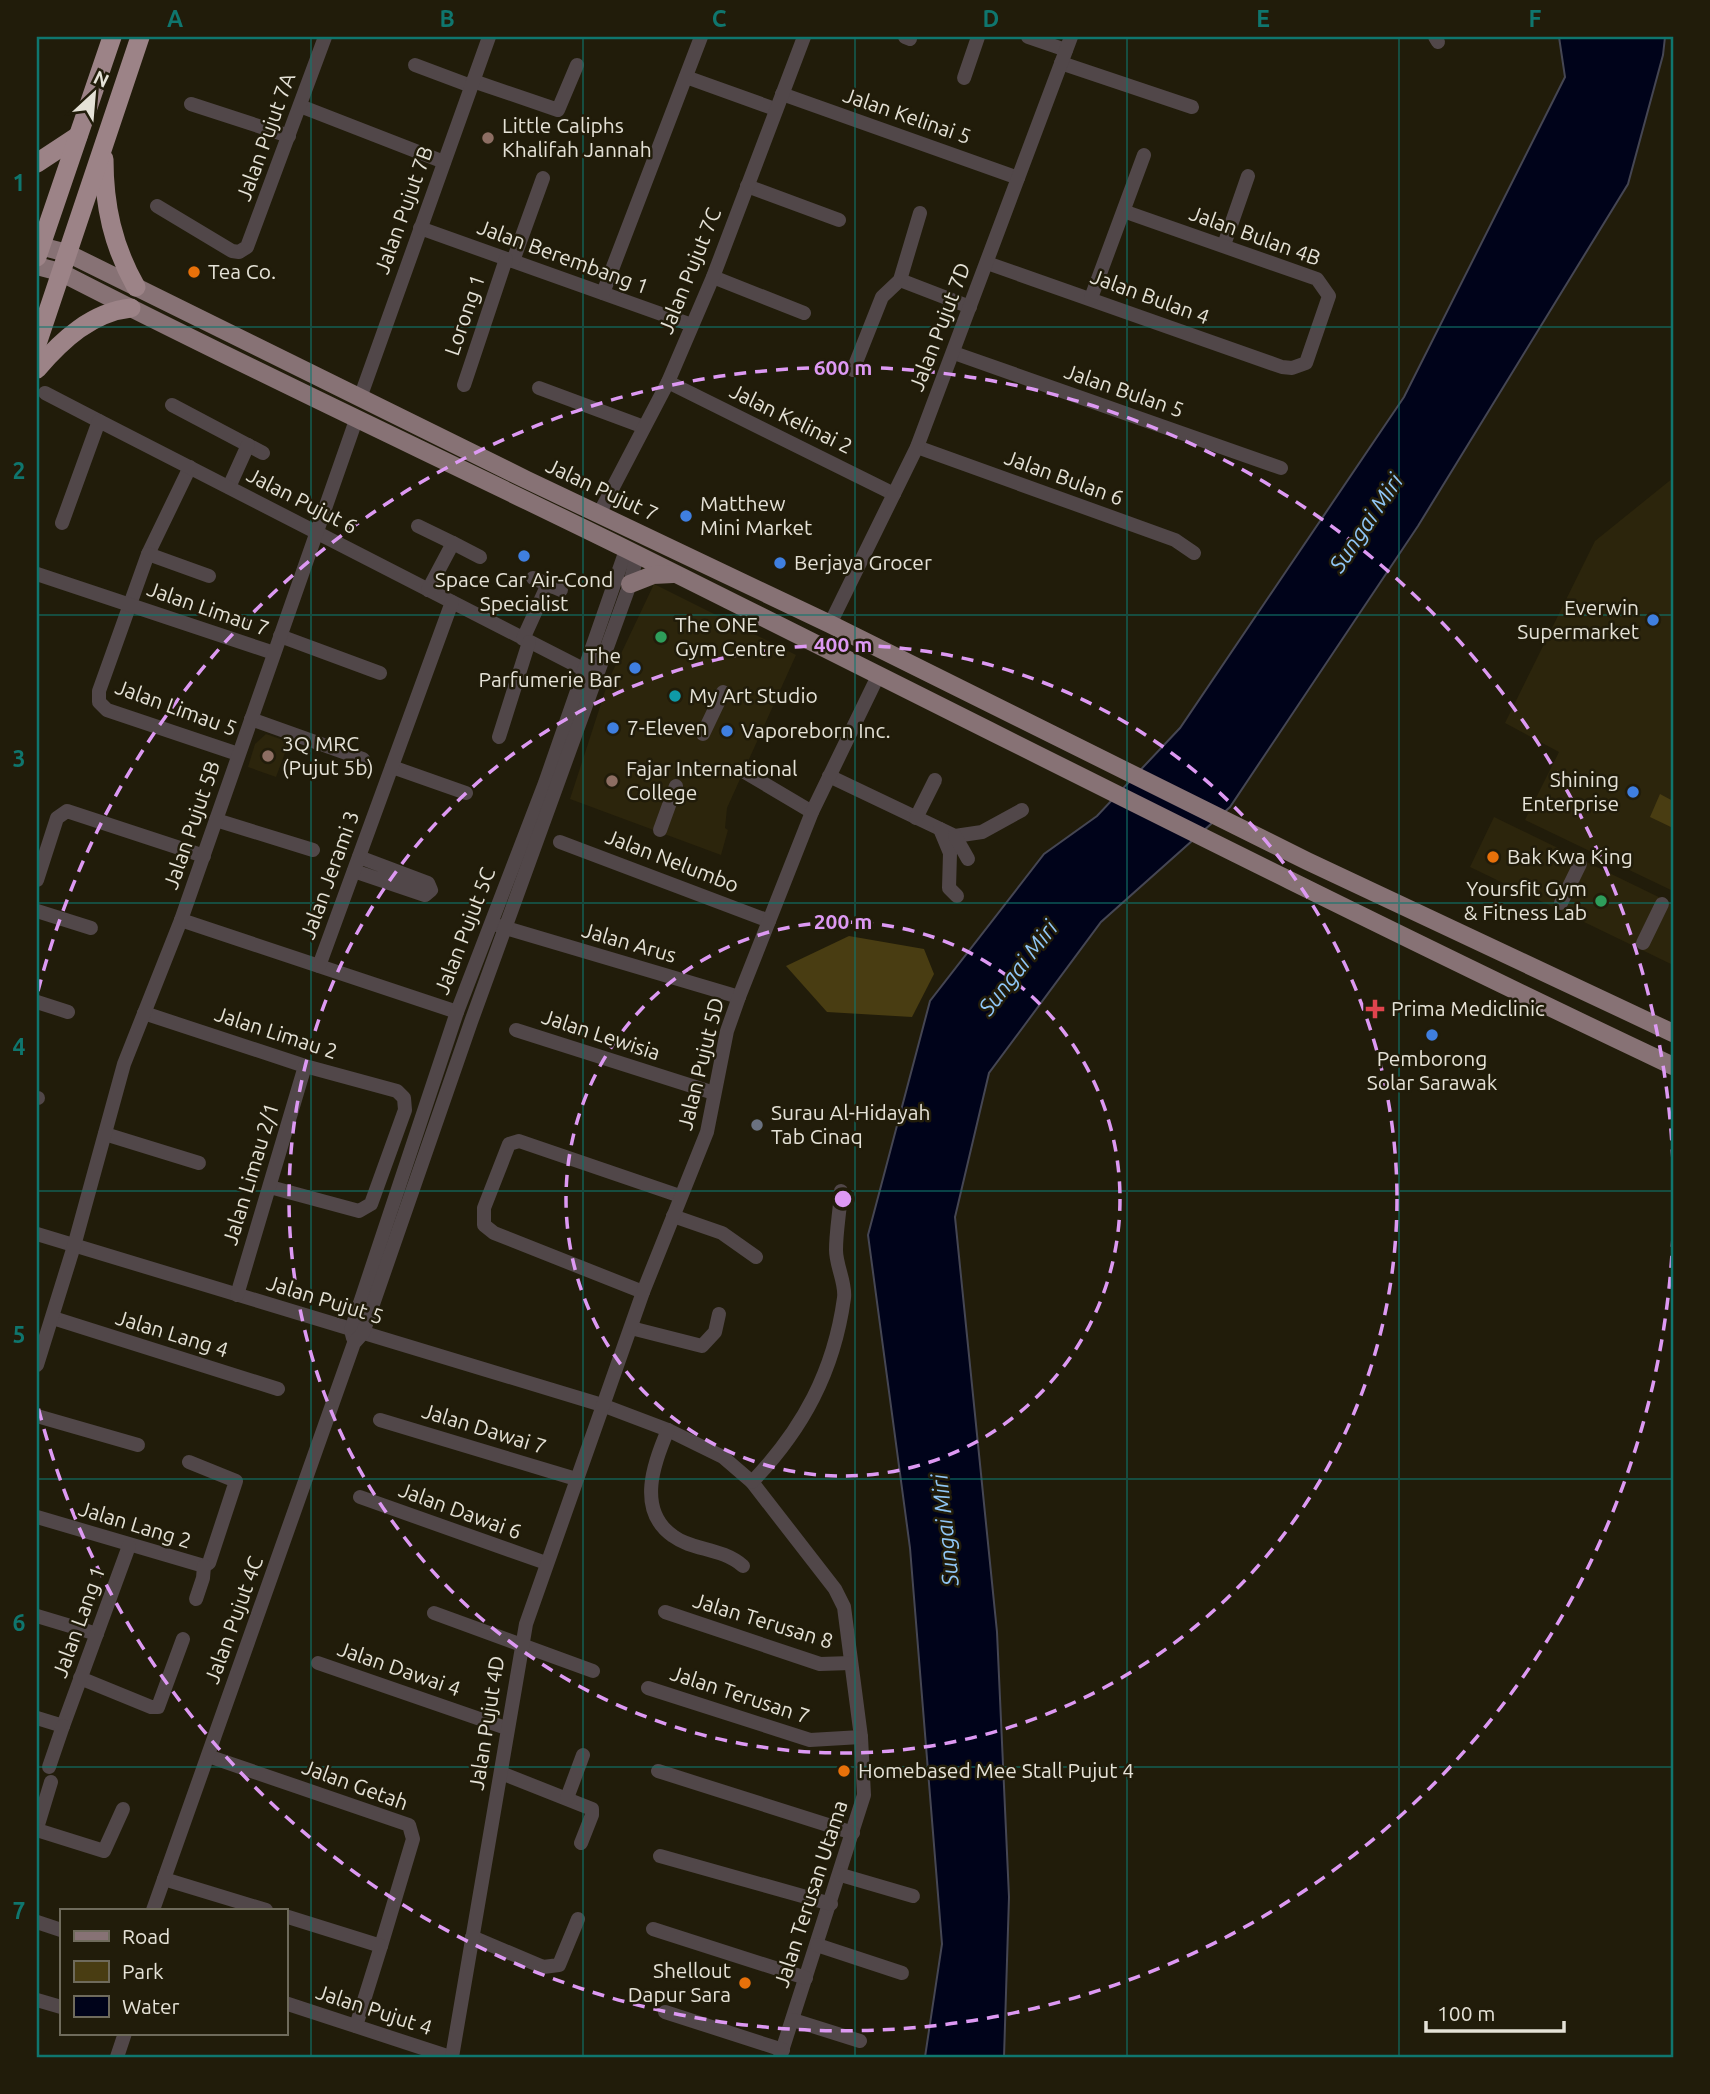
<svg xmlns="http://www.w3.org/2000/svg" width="1710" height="2094" viewBox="0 0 1710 2094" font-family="Ubuntu,sans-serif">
	<rect width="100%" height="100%" fill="#211c0a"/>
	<g fill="#2c250c">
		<path d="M1673,478V891L1525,820L1559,752L1505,723L1595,541Z"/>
		<path d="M654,584L796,655L727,808L725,828L728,830L721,855L570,799L609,679Z"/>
		<path d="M266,734L289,742L276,777L248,767L255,744Z"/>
		<path d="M1494,817L1673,904V965L1470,867Z"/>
	</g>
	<g fill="#493d12">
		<path d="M1660,794L1673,801V828L1650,817Z"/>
		<path d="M849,936L924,949L934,974L912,1017L827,1012L786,966Z"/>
	</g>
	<path fill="#00031a" stroke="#454653" stroke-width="2" d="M1559,37H1665L1663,55L1628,184L1418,526L1230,807L1101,922L989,1073L955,1217L997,1632L1009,1897L1004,2057H925L942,1944L910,1548L868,1235L930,1001L1044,854L1097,816L1180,728L1404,397L1565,77Z"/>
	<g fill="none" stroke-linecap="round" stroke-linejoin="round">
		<g stroke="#514749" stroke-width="14">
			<path d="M905,37L910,39"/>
			<path d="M1028,37L1066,50"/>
			<path d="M1435,37L1438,42"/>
			<path d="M1061,63L1192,107"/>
			<path d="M415,65L471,86"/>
			<path d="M686,77L775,109"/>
			<path d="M964,78L978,37"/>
			<path d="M473,81L558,110L577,65"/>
			<path d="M782,94L1018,178"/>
			<path d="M191,104L289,136"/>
			<path d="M300,106L444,162"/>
			<path d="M747,186L839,220"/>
			<path d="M157,206L232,251L239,252L247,247L325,37"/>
			<path d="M420,228L692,325"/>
			<path d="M1224,245L1248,176"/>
			<path d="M513,261L543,178"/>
			<path d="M987,263L1282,367L1292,368L1306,363L1329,296L1317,279L1126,212"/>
			<path d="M713,277L804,313"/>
			<path d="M900,280L970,307"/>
			<path d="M603,293L701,37"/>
			<path d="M1091,298L1144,155"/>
			<path d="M954,353L1281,468"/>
			<path d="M853,370L882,297L900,280L920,213"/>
			<path d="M668,382L894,494"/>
			<path d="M464,385L506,259"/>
			<path d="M539,388L644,427"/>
			<path d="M45,393L99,421"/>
			<path d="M360,398L489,37"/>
			<path d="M172,405L263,453"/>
			<path d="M917,447L1175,540L1194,553"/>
			<path d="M190,467L148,554L99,691V702L107,710L238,754"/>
			<path d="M229,487L248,445"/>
			<path d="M599,514L668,382L713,277L804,37"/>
			<path d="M62,523L99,421L589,672"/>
			<path d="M418,526L453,543"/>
			<path d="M148,554L209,576"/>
			<path d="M37,574L274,653"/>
			<path d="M533,578L561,590"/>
			<path d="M428,590L453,543L480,557"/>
			<path d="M830,624L917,447L1071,37"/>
			<path d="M280,636L380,673"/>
			<path d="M523,639L548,584"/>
			<path d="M251,719L363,759"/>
			<path d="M703,734L723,692"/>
			<path d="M499,737L529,642"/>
			<path d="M392,767L466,793"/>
			<path d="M743,771L812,812"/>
			<path d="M829,776L955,836L982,832L1022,810"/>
			<path d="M916,818L935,780"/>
			<path d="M216,820L313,850"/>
			<path d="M940,829L950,853L949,888L957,896"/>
			<path d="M660,830L676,786"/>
			<path d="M955,836L968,859"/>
			<path d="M560,842L769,921"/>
			<path d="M354,871L425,895L431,890L428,883L359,857"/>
			<path d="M37,880L57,818L67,811L204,856"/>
			<path d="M1561,903L1580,864"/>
			<path d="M37,911L91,928"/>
			<path d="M181,920L457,1012"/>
			<path d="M499,926L739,997"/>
			<path d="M1643,943L1662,904"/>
			<path d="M319,966L452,602"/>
			<path d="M37,1002L68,1012"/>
			<path d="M144,1013L305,1066L397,1091L404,1098L405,1110L371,1204L359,1211L270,1187"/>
			<path d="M516,1030L714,1093"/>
			<path d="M37,1098H38"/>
			<path d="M105,1134L199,1163"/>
			<path d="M673,1216L722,1233L756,1257"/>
			<path d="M37,1234L602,1405L668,1430L723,1457L752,1482L835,1589L844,1607L861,1737L864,1795L780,2057"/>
			<path d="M643,1292L494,1233L484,1225V1208L509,1144L519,1141L680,1196"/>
			<path d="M237,1295L305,1066"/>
			<path d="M53,1318L278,1389"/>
			<path d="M631,1328L702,1346L715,1332L719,1314"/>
			<path d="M353,1338L351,1330L457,1012L545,783L626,550"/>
			<path d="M37,1365L74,1246L124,1064L181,920L356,420"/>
			<path d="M37,1416L138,1445"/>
			<path d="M380,1420L576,1479"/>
			<path d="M668,1430C654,1462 636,1510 673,1536C693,1551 721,1547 743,1566"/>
			<path d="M752,1482C803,1429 834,1371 844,1298C846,1283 836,1266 836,1250C836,1231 840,1211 841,1191"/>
			<path d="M360,1497L546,1563"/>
			<path d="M37,1517L204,1566L209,1563L236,1481L189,1462"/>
			<path d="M196,1599L203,1578L204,1566"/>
			<path d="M665,1612L820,1664L851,1663"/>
			<path d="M434,1613L593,1671"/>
			<path d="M37,1616L97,1634"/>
			<path d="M318,1663L506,1728"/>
			<path d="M80,1678L151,1707H158L183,1639"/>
			<path d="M648,1688L810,1740L861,1737"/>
			<path d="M37,1718L63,1726L129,1546"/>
			<path d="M208,1756L409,1825L413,1839L381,1946"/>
			<path d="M49,1767L63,1726"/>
			<path d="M658,1771L853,1833"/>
			<path d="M501,1773L592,1809V1815L581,1843"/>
			<path d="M567,1798L583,1755"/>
			<path d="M37,1828L51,1782"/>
			<path d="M37,1830L104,1851L123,1809"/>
			<path d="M660,1856L831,1904"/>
			<path d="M841,1875L913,1896"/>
			<path d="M164,1879L266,1910"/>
			<path d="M153,1910L354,1343L363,1333L471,1022L630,584L637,555"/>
			<path d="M285,1916L381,1946L356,2026"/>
			<path d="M37,1922L61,1930"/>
			<path d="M653,1929L806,1978"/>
			<path d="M472,1937L543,1967L559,1965L578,1919"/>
			<path d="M817,1945L902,1973"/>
			<path d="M37,2000L61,2007"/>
			<path d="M285,2003L450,2057"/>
			<path d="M665,2012L783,2050"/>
			<path d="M793,2020L860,2041"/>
			<path d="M117,2057L125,2033"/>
			<path d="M452,2057L526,1624L643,1292L707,1132L727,1031L739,997L812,812L878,676"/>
		</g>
		<g stroke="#877275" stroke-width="18">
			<path d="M40,246L67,253L527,480L830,624L1307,861L1673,1033"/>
			<path d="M37,266L60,272C248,369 439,457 628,550C976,723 1322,900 1673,1066"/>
			<path d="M630,584L653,575L673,574"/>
		</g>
		<g stroke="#9c8387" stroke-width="19">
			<path d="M104,159C104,206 113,246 136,287"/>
			<path d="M37,163L78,136"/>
			<path d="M37,257L112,37"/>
			<path d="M37,344L140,37"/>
			<path d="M37,369C62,340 92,312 131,308"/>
		</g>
	</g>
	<path fill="none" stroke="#0f766e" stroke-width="2" stroke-opacity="0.55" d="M311,37V2057M583,37V2057M855,37V2057M1127,37V2057M1399,37V2057M37,327H1673M37,615H1673M37,903H1673M37,1191H1673M37,1479H1673M37,1767H1673"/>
	<g fill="none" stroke="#dd99f3" stroke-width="3.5" stroke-dasharray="12 9">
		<circle cx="843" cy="1199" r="277"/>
		<circle cx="843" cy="1199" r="554"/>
		<path d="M1673 1235A831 831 0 0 1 38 1407M38 991A831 831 0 0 1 1673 1163"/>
	</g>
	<g fill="#8d6e63" stroke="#211c0a" stroke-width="2.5">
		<circle cx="488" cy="138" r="7"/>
		<circle cx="268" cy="756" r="7"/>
		<circle cx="612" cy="781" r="7"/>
	</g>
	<g fill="#e8710a" stroke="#211c0a" stroke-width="2.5">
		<circle cx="194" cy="272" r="7"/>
		<circle cx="1493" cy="857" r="7"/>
		<circle cx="844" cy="1771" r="7"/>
		<circle cx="745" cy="1983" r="7"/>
	</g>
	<g fill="#3f7fe0" stroke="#211c0a" stroke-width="2.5">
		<circle cx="686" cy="516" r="7"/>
		<circle cx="524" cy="556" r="7"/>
		<circle cx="780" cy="563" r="7"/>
		<circle cx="1653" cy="620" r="7"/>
		<circle cx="635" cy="668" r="7"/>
		<circle cx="613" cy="728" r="7"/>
		<circle cx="727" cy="731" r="7"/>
		<circle cx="1633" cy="792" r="7"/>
		<circle cx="1432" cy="1035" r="7"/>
	</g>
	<g fill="#2e9e5b" stroke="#211c0a" stroke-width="2.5">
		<circle cx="661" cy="637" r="7"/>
		<circle cx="1601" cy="901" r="7"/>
	</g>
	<circle fill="#0f9aa8" stroke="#211c0a" stroke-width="2.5" cx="675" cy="696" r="7"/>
	<path fill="#e0444e" stroke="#211c0a" stroke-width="2.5" d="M1371.5 998.5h7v7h7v7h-7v7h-7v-7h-7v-7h7z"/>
	<circle fill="#6b7280" stroke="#211c0a" stroke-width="2.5" cx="757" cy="1125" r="7"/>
	<g text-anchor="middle" stroke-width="5" stroke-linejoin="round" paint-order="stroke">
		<g font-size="21" fill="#e5e2d7" stroke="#211c0a">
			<text transform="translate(907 116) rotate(19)" y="7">Jalan Kelinai 5</text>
			<text transform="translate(266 137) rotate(-70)" y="7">Jalan Pujut 7A</text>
			<text transform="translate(404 210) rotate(-70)" y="7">Jalan Pujut 7B</text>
			<text transform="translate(1255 236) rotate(20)" y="7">Jalan Bulan 4B</text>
			<text transform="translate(563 257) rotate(20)" y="7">Jalan Berembang 1</text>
			<text transform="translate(690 271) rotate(-68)" y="7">Jalan Pujut 7C</text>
			<text transform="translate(1150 297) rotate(20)" y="7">Jalan Bulan 4</text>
			<text transform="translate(465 315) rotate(-71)" y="7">Lorong 1</text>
			<text transform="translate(940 327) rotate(-69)" y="7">Jalan Pujut 7D</text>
			<text transform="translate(1124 391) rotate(19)" y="7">Jalan Bulan 5</text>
			<text transform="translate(791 419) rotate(26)" y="7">Jalan Kelinai 2</text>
			<text transform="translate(1064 478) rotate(20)" y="7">Jalan Bulan 6</text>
			<text transform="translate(602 490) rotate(25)" y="7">Jalan Pujut 7</text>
			<text transform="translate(302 501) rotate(27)" y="7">Jalan Pujut 6</text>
			<text transform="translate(208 609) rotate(19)" y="7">Jalan Limau 7</text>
			<text transform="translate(176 708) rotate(20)" y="7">Jalan Limau 5</text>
			<text transform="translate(192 825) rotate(-71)" y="7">Jalan Pujut 5B</text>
			<text transform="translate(672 861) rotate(21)" y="7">Jalan Nelumbo</text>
			<text transform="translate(330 875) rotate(-70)" y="7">Jalan Jerami 3</text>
			<text transform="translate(465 931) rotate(-69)" y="7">Jalan Pujut 5C</text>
			<text transform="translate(629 943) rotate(16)" y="7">Jalan Arus</text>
			<text transform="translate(276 1033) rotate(18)" y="7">Jalan Limau 2</text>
			<text transform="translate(601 1035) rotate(18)" y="7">Jalan Lewisia</text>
			<text transform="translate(701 1064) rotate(-76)" y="7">Jalan Pujut 5D</text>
			<text transform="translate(251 1174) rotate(-73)" y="7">Jalan Limau 2/1</text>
			<text transform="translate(325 1300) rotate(17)" y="7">Jalan Pujut 5</text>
			<text transform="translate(172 1334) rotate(17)" y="7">Jalan Lang 4</text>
			<text transform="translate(484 1429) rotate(17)" y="7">Jalan Dawai 7</text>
			<text transform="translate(460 1511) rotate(20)" y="7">Jalan Dawai 6</text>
			<text transform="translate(135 1525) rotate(17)" y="7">Jalan Lang 2</text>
			<text transform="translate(234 1620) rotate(-70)" y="7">Jalan Pujut 4C</text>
			<text transform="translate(763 1621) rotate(17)" y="7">Jalan Terusan 8</text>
			<text transform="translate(79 1622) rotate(-70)" y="7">Jalan Lang 1</text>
			<text transform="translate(399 1669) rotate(19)" y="7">Jalan Dawai 4</text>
			<text transform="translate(740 1695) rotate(18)" y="7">Jalan Terusan 7</text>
			<text transform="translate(487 1723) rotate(-81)" y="7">Jalan Pujut 4D</text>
			<text transform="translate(355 1785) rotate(20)" y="7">Jalan Getah</text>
			<text transform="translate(811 1894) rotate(-72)" y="7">Jalan Terusan Utama</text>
			<text transform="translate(374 2010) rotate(18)" y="7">Jalan Pujut 4</text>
		</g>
		<g font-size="21" fill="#e5e2d7" stroke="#211c0a" text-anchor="start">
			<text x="502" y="133">Little Caliphs<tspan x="502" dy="24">Khalifah Jannah</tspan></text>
			<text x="208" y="279">Tea Co.</text>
			<text x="700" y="511">Matthew<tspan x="700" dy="24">Mini Market</tspan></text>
			<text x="794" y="570">Berjaya Grocer</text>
			<text x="524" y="587" text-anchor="middle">Space Car Air-Cond<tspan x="524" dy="24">Specialist</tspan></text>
			<text x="1639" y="615" text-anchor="end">Everwin<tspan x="1639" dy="24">Supermarket</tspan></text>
			<text x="675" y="632">The ONE<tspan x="675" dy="24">Gym Centre</tspan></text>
			<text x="621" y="663" text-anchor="end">The<tspan x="621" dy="24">Parfumerie Bar</tspan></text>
			<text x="689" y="703">My Art Studio</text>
			<text x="627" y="735">7-Eleven</text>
			<text x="741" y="738">Vaporeborn Inc.</text>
			<text x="282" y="751">3Q MRC<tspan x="282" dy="24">(Pujut 5b)</tspan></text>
			<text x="626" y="776">Fajar International<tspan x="626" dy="24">College</tspan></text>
			<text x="1619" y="787" text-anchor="end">Shining<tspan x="1619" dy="24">Enterprise</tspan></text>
			<text x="1507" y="864">Bak Kwa King</text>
			<text x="1587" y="896" text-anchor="end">Yoursfit Gym<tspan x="1587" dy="24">&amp; Fitness Lab</tspan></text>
			<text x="1391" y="1016">Prima Mediclinic</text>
			<text x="1432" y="1066" text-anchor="middle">Pemborong<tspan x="1432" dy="24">Solar Sarawak</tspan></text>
			<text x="771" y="1120">Surau Al-Hidayah<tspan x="771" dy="24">Tab Cinaq</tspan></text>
			<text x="858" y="1778">Homebased Mee Stall Pujut 4</text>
			<text x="731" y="1978" text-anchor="end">Shellout<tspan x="731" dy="24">Dapur Sara</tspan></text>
		</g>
		<g font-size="23" font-style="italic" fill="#90c6f6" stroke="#211c0a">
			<text transform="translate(1366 523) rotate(-56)" y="8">Sungai Miri</text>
			<text transform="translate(1018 968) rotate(-52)" y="8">Sungai Miri</text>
			<text transform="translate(945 1530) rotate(-96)" y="8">Sungai Miri</text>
		</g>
	</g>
	<circle cx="843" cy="1199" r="10" fill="#dd99f3" stroke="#211c0a" stroke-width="3.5"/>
	<g font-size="21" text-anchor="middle" font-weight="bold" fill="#dd99f3" stroke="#211c0a" stroke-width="5" stroke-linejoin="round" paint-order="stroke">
		<text x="843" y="375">600 m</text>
		<text x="843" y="652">400 m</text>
		<text x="843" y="929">200 m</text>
	</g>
	<rect width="1710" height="2094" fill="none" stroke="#211c0a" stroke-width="77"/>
	<rect x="60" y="1909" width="228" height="126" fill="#211c0a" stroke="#6f6b5c" stroke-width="2"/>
	<rect x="74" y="1931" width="35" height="10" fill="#877275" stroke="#6f6b5c" stroke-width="2"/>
	<text x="122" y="1944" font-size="21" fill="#e5e2d7">Road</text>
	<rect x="74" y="1961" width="35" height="21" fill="#493d12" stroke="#6f6b5c" stroke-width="2"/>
	<text x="122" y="1979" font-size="21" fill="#e5e2d7">Park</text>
	<rect x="74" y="1996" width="35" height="21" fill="#00031a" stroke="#6f6b5c" stroke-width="2"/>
	<text x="122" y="2014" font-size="21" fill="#e5e2d7">Water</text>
	<g transform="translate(94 94) rotate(26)" stroke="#211c0a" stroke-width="5" paint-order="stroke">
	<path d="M0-5L12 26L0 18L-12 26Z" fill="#e5e2d7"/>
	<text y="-10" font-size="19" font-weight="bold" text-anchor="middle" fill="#e5e2d7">N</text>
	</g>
	<path d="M1426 2021v10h138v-10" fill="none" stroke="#e5e2d7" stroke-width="3.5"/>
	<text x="1437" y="2021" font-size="21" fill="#e5e2d7" stroke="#211c0a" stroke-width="5" paint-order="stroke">100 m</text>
	<rect x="38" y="38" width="1634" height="2018" fill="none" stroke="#0f766e" stroke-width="2.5"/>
	<g font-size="23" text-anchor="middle" font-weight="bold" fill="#0f766e">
		<text x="175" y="27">A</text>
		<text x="447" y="27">B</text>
		<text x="719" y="27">C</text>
		<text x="991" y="27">D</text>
		<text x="1263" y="27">E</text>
		<text x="1535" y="27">F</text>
		<text x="19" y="191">1</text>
		<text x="19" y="479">2</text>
		<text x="19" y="767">3</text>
		<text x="19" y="1055">4</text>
		<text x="19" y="1343">5</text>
		<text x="19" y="1631">6</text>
		<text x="19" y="1919">7</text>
	</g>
</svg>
